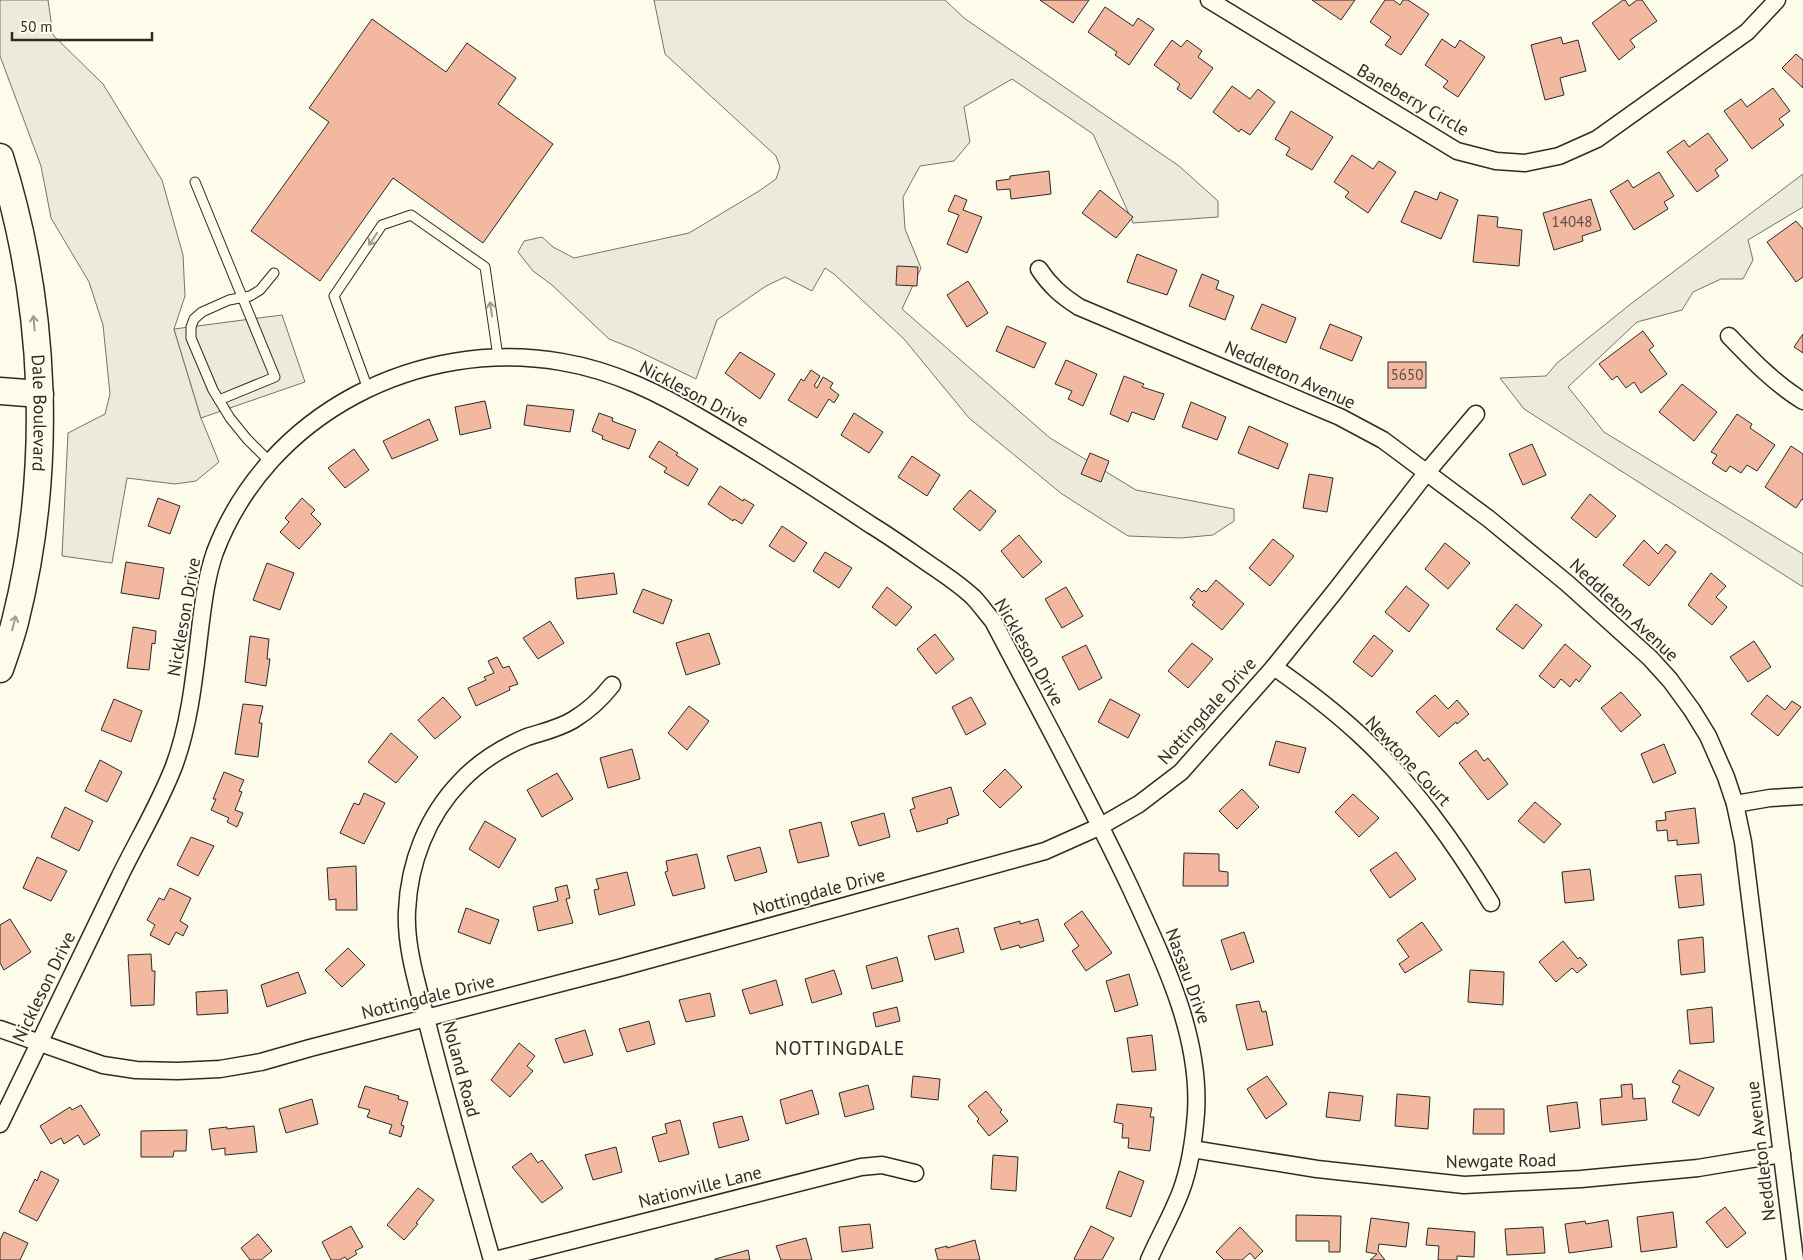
<svg xmlns="http://www.w3.org/2000/svg" width="1803" height="1260" viewBox="0 0 1803 1260" font-family="'PT Sans',sans-serif">
	<rect width="100%" height="100%" fill="#fdfbea"/>
	<g fill="#ecebdb" stroke="#74746e">
		<path d="M0,0H48L53,35L103,84L162,180L183,255L185,296L174,329L201,418L219,462L196,481L175,484L127,478L112,563L62,556L68,433L105,414L110,394L103,325L89,282L51,218L41,166L0,56Z"/>
		<path d="M654,0H945L964,18L1179,166L1218,201V217L1133,223L1093,134L1012,79L964,107L970,142L954,161L920,166L903,197L905,229L921,268L902,309L1050,438L1136,490L1234,509V521L1213,535L1181,538L1128,536L1062,494L969,418L904,339L834,274L825,268L812,291L785,277L766,286L717,320L696,379L634,349L609,339L552,285L533,271L518,252L524,241L542,237L553,247L574,258L689,233L759,191L776,179L780,167L776,156L665,54Z"/>
		<path d="M1803,174V207L1748,240L1753,260L1743,279H1721L1693,292L1682,310L1637,322L1568,387L1604,432L1803,554V587L1524,409L1500,378L1546,376L1557,363L1632,303Z"/>
	</g>
	<path fill="#eceadb" stroke="#74746e" d="M282,315L305,382L201,418L174,329Z"/>
	<g fill="#f2b8a0" stroke="#2b2b2b">
		<path d="M1040,0H1089L1073,23Z"/>
		<path d="M1312,0H1355L1341,20Z"/>
		<path d="M1385,0H1393L1400,5L1403,0H1408L1429,14L1401,55L1385,45L1391,37L1370,22Z"/>
		<path d="M1623,0H1625L1629,6L1637,0H1642L1657,21L1630,40L1635,47L1619,60L1592,23Z"/>
		<path d="M1105,7L1133,26L1138,18L1154,29L1129,65L1115,55L1117,52L1088,32Z"/>
		<path d="M372,19L446,72L467,43L516,78L498,104L553,144L483,243L393,178L320,281L251,231L329,122L309,108Z"/>
		<path d="M1561,37L1563,44L1578,40L1586,71L1560,78L1564,95L1545,100L1531,45Z"/>
		<path d="M1442,39L1455,48L1460,40L1485,57L1458,97L1443,87L1448,81L1425,65Z"/>
		<path d="M1172,40L1181,47L1187,40L1202,51L1198,57L1213,68L1191,99L1177,89L1180,84L1154,65Z"/>
		<path d="M1796,54L1803,60V88L1782,68Z"/>
		<path d="M1232,86L1250,99L1258,89L1275,102L1250,135L1241,129L1239,132L1213,112Z"/>
		<path d="M1773,88L1790,111L1779,119L1784,125L1752,149L1724,111L1741,99L1747,107Z"/>
		<path d="M1291,111L1333,137L1312,170L1286,155L1290,148L1275,139Z"/>
		<path d="M1708,133L1728,160L1715,170L1719,176L1697,192L1667,152L1684,140L1689,147Z"/>
		<path d="M1352,155L1373,169L1379,161L1396,172L1368,213L1345,197L1349,192L1334,182Z"/>
		<path d="M1049,171L1051,194L1011,199L1010,189L997,190L996,181L1010,179V176Z"/>
		<path d="M1659,172L1674,196L1664,202L1668,209L1634,230L1610,191L1628,180L1633,188Z"/>
		<path d="M1100,190L1133,217L1116,238L1082,213Z"/>
		<path d="M1415,191L1437,200L1440,192L1458,200L1441,239L1401,222Z"/>
		<path d="M955,195L967,200L963,210L982,217L967,253L947,244L959,215L948,211Z"/>
		<path d="M1591,199L1601,230L1582,236L1583,241L1554,250L1543,213Z"/>
		<path d="M1478,215L1498,217L1497,227L1522,230L1519,266L1473,262Z"/>
		<path d="M1796,221L1803,229V277L1796,282L1767,242Z"/>
		<path d="M1137,254L1177,270L1167,295L1127,282Z"/>
		<path d="M897,266L918,267L917,286L896,285Z"/>
		<path d="M1202,274L1219,281L1216,289L1234,296L1225,320L1189,306Z"/>
		<path d="M968,281L988,313L967,327L947,295Z"/>
		<path d="M1262,304L1296,318L1286,343L1251,329Z"/>
		<path d="M1330,324L1362,337L1352,361L1320,348Z"/>
		<path d="M1007,326L1046,343L1034,368L996,351Z"/>
		<path d="M1643,331L1654,346L1649,350L1667,374L1641,393L1634,382L1626,388L1617,376L1612,380L1599,364Z"/>
		<path d="M1803,334V353L1794,347Z"/>
		<path d="M740,352L775,374L760,399L725,373Z"/>
		<path d="M1066,360L1097,374L1083,406L1068,399L1072,391L1055,384Z"/>
		<rect x="1388" y="362" width="38" height="26"/>
		<path d="M811,370L820,376L814,386L817,388L823,377L833,383L830,388L839,395L834,403L829,399L817,418L788,400L801,379L804,381Z"/>
		<path d="M1124,376L1144,384L1142,387L1164,394L1154,420L1132,412L1128,422L1110,414Z"/>
		<path d="M1682,384L1717,412L1694,441L1659,412Z"/>
		<path d="M485,401L491,428L460,435L455,407Z"/>
		<path d="M1191,402L1226,417L1217,440L1182,427Z"/>
		<path d="M527,405L574,410L570,432L524,425Z"/>
		<path d="M599,413L613,418L612,421L636,430L629,449L602,439L603,436L592,431Z"/>
		<path d="M854,413L883,432L869,453L841,435Z"/>
		<path d="M1737,414L1752,424L1750,428L1775,445L1757,471L1747,465L1741,473L1730,466L1726,472L1712,463L1717,455L1711,452Z"/>
		<path d="M429,419L438,440L392,459L383,441Z"/>
		<path d="M1249,426L1288,444L1278,469L1238,453Z"/>
		<path d="M659,441L678,453L676,455L698,469L688,486L664,472L667,468L649,457Z"/>
		<path d="M1532,444L1546,475L1523,485L1509,454Z"/>
		<path d="M1791,446L1803,454V500L1802,499L1796,508L1765,487Z"/>
		<path d="M354,449L369,470L345,488L328,468Z"/>
		<path d="M1090,453L1109,461L1101,482L1081,474Z"/>
		<path d="M912,456L940,475L927,496L898,477Z"/>
		<path d="M1309,474L1333,478L1327,512L1303,508Z"/>
		<path d="M720,486L743,501L744,499L754,505L742,524L734,519L733,521L708,504Z"/>
		<path d="M970,490L996,511L980,531L953,509Z"/>
		<path d="M1590,494L1616,516L1596,538L1571,518Z"/>
		<path d="M158,498L180,506L170,534L148,526Z"/>
		<path d="M302,498L315,510L311,514L321,524L299,549L280,532L289,522L285,518Z"/>
		<path d="M782,526L807,543L794,562L769,546Z"/>
		<path d="M1019,535L1042,562L1023,578L1001,551Z"/>
		<path d="M1273,539L1294,556L1270,586L1249,568Z"/>
		<path d="M1644,540L1658,554L1666,544L1676,552L1649,586L1623,565Z"/>
		<path d="M1445,543L1470,563L1448,589L1425,569Z"/>
		<path d="M825,552L852,568L839,588L813,571Z"/>
		<path d="M126,562L164,568L159,599L121,593Z"/>
		<path d="M267,563L294,573L280,610L253,600Z"/>
		<path d="M614,573L617,594L577,599L575,578Z"/>
		<path d="M1711,573L1726,586L1716,597L1727,607L1712,625L1688,605Z"/>
		<path d="M1216,580L1244,604L1222,630L1192,605L1195,602L1190,598L1198,588L1202,592L1204,590L1206,592Z"/>
		<path d="M1406,586L1429,605L1409,632L1385,612Z"/>
		<path d="M887,587L912,607L896,626L872,607Z"/>
		<path d="M1066,587L1083,616L1062,628L1045,599Z"/>
		<path d="M643,589L672,600L663,624L633,612Z"/>
		<path d="M1516,604L1542,625L1523,649L1496,629Z"/>
		<path d="M550,621L564,643L538,659L523,638Z"/>
		<path d="M133,627L156,631L155,644L152,643L149,670L127,668Z"/>
		<path d="M709,633L720,664L686,675L676,643Z"/>
		<path d="M935,634L954,659L936,674L917,649Z"/>
		<path d="M1374,635L1393,651L1372,677L1353,662Z"/>
		<path d="M250,636L269,639L267,659H270L266,686L245,682Z"/>
		<path d="M1754,641L1771,667L1748,682L1730,657Z"/>
		<path d="M1192,643L1213,659L1188,688L1168,671Z"/>
		<path d="M1565,644L1591,666L1579,682L1576,679L1570,687L1561,679L1554,688L1539,676Z"/>
		<path d="M1086,645L1102,678L1079,690L1062,657Z"/>
		<path d="M497,657L503,668L509,666L518,684L509,687L510,690L476,706L468,688L486,680L484,677L494,673L488,661Z"/>
		<path d="M1621,692L1641,715L1621,732L1601,708Z"/>
		<path d="M1435,695L1448,709L1457,700L1469,714L1457,724L1456,722L1439,737L1416,712Z"/>
		<path d="M1767,695L1785,710L1792,701L1801,707L1778,736L1751,714Z"/>
		<path d="M443,697L461,717L435,739L418,720Z"/>
		<path d="M971,697L986,724L966,735L952,707Z"/>
		<path d="M114,699L142,711L131,742L101,730Z"/>
		<path d="M1110,699L1140,715L1128,738L1098,722Z"/>
		<path d="M243,704L263,706L259,723H262L258,757L235,754Z"/>
		<path d="M689,706L709,721L687,750L668,733Z"/>
		<path d="M391,733L418,757L396,783L368,762Z"/>
		<path d="M1276,741L1306,748L1299,773L1269,765Z"/>
		<path d="M1664,744L1676,773L1653,783L1641,754Z"/>
		<path d="M632,749L640,779L608,788L600,758Z"/>
		<path d="M1476,750L1484,761L1488,758L1508,784L1488,800L1459,763Z"/>
		<path d="M100,760L122,772L107,802L85,791Z"/>
		<path d="M1005,769L1022,787L1000,808L983,791Z"/>
		<path d="M224,772L244,780L239,791L242,792L235,810L243,813L237,827L227,822L229,818L211,810L216,799H213Z"/>
		<path d="M557,773L573,799L542,817L527,790Z"/>
		<path d="M951,787L959,815L947,819L948,823L917,832L910,810L915,808L912,798Z"/>
		<path d="M1242,789L1259,807L1237,829L1219,811Z"/>
		<path d="M364,793L385,803L364,844L340,833L354,803L359,805Z"/>
		<path d="M1353,794L1379,818L1359,837L1335,812Z"/>
		<path d="M1535,802L1561,824L1544,843L1518,821Z"/>
		<path d="M65,807L93,821L79,851L51,837Z"/>
		<path d="M1695,808L1699,843L1677,845V840L1668,841L1667,830L1657,831L1656,821L1666,820L1665,812Z"/>
		<path d="M884,813L890,837L859,846L851,822Z"/>
		<path d="M485,821L516,839L499,868L469,849Z"/>
		<path d="M821,822L829,856L798,863L789,830Z"/>
		<path d="M191,837L214,846L198,876L177,865Z"/>
		<path d="M760,847L767,872L735,881L727,856Z"/>
		<path d="M1396,852L1416,879L1390,898L1370,870Z"/>
		<path d="M1184,853L1219,854V871L1228,872V886H1183Z"/>
		<path d="M697,854L705,888L673,896L665,872L668,871L666,861Z"/>
		<path d="M37,857L67,871L51,901L23,888Z"/>
		<path d="M356,866L357,910H336V899L329,900L327,868Z"/>
		<path d="M1590,869L1594,900L1565,903L1562,872Z"/>
		<path d="M627,872L635,905L599,915L594,890L599,889L596,879Z"/>
		<path d="M1701,874L1704,905L1679,908L1675,876Z"/>
		<path d="M567,885L570,898L566,899L573,923L538,931L533,907L558,901L555,888Z"/>
		<path d="M170,888L191,898L180,921L188,926L183,936L176,932L169,945L150,935L155,925L147,920L159,898L164,900Z"/>
		<path d="M466,908L499,920L490,944L458,932Z"/>
		<path d="M1082,911L1112,953L1086,971L1072,951L1079,946L1064,924Z"/>
		<path d="M10,919L31,952L4,970L0,963V925Z"/>
		<path d="M1038,919L1044,941L1020,948L1019,945L1001,950L994,928L1020,921V924Z"/>
		<path d="M1422,922L1442,950L1405,973L1399,964L1409,957L1397,940Z"/>
		<path d="M958,928L964,952L935,960L928,936Z"/>
		<path d="M1244,932L1254,962L1231,970L1221,940Z"/>
		<path d="M1703,937L1705,972L1681,975L1678,940Z"/>
		<path d="M1563,941L1578,959L1580,957L1587,965L1577,973L1572,968L1556,982L1539,962Z"/>
		<path d="M348,948L365,965L342,987L325,970Z"/>
		<path d="M151,954L152,971H155L154,1005L131,1006L128,955Z"/>
		<path d="M897,957L903,981L872,989L866,966Z"/>
		<path d="M834,970L842,994L812,1003L805,979Z"/>
		<path d="M1470,970L1504,972L1503,1005L1468,1002Z"/>
		<path d="M298,972L306,993L267,1007L261,985Z"/>
		<path d="M1129,974L1138,1005L1115,1012L1106,981Z"/>
		<path d="M776,980L783,1005L750,1014L742,990Z"/>
		<path d="M227,990L228,1013L197,1015L196,992Z"/>
		<path d="M710,993L715,1016L686,1022L679,1000Z"/>
		<path d="M1259,1001L1262,1012L1266,1011L1273,1045L1247,1050L1236,1005Z"/>
		<path d="M897,1007L900,1021L876,1027L873,1013Z"/>
		<path d="M1712,1007L1714,1042L1690,1044L1687,1010Z"/>
		<path d="M649,1021L655,1044L627,1052L619,1029Z"/>
		<path d="M585,1030L593,1055L564,1063L555,1039Z"/>
		<path d="M1152,1035L1156,1070L1132,1072L1127,1038Z"/>
		<path d="M519,1043L535,1056L527,1066L533,1071L510,1097L491,1080Z"/>
		<path d="M1679,1070L1714,1088L1699,1116L1672,1102L1680,1086L1672,1082Z"/>
		<path d="M913,1076L940,1079L938,1100L911,1097Z"/>
		<path d="M1267,1076L1287,1104L1266,1119L1247,1089Z"/>
		<path d="M1632,1084L1633,1099L1645,1098L1647,1120L1602,1125L1600,1099L1622,1097L1621,1085Z"/>
		<path d="M868,1085L874,1109L845,1117L839,1093Z"/>
		<path d="M365,1086L399,1096L398,1099L408,1102L401,1125L404,1126L401,1137L389,1133L392,1125L367,1117L370,1110L358,1107Z"/>
		<path d="M812,1090L819,1114L786,1124L780,1100Z"/>
		<path d="M986,1091L1002,1110L1000,1112L1008,1121L989,1136L977,1121L979,1119L968,1106Z"/>
		<path d="M1329,1092L1363,1096L1360,1121L1326,1117Z"/>
		<path d="M1397,1094L1430,1097L1428,1129L1395,1126Z"/>
		<path d="M312,1099L318,1124L286,1133L279,1109Z"/>
		<path d="M1577,1102L1580,1128L1550,1132L1547,1106Z"/>
		<path d="M1117,1104L1152,1108L1150,1117H1154L1150,1151L1128,1148L1129,1138H1122L1123,1124L1114,1122Z"/>
		<path d="M81,1105L100,1135L84,1145L78,1135L64,1144L61,1138L51,1144L40,1126L70,1107L72,1110Z"/>
		<path d="M1474,1109H1504V1134H1473Z"/>
		<path d="M742,1116L749,1140L719,1148L713,1123Z"/>
		<path d="M680,1120L689,1154L659,1162L652,1137L667,1133L665,1124Z"/>
		<path d="M254,1126L257,1152L225,1155V1148L212,1150L209,1129L227,1127V1129Z"/>
		<path d="M187,1130L186,1151H174L173,1157H141V1131Z"/>
		<path d="M616,1147L622,1172L593,1180L585,1155Z"/>
		<path d="M531,1153L538,1163L542,1160L563,1188L542,1203L512,1167Z"/>
		<path d="M993,1155L1018,1157L1016,1191L991,1189Z"/>
		<path d="M41,1171L59,1180L37,1221L19,1212L35,1179L37,1181Z"/>
		<path d="M1119,1171L1144,1181L1131,1217L1106,1208Z"/>
		<path d="M418,1188L434,1200L416,1223L418,1224L404,1240L387,1225Z"/>
		<path d="M1725,1207L1746,1233L1727,1248L1706,1222Z"/>
		<path d="M1673,1212L1677,1247L1641,1252L1637,1217Z"/>
		<path d="M1296,1215L1341,1216L1340,1252H1329V1241H1296Z"/>
		<path d="M1371,1218L1409,1223L1406,1247L1379,1244L1378,1251L1385,1260H1370L1377,1254L1366,1252Z"/>
		<path d="M1608,1220L1612,1247L1569,1253L1565,1224L1585,1221L1586,1224Z"/>
		<path d="M870,1224L873,1248L842,1252L839,1227Z"/>
		<path d="M351,1226L363,1247L355,1251L357,1254L347,1260L345,1257L340,1260H331L322,1242Z"/>
		<path d="M1091,1226L1114,1238L1102,1260H1076L1074,1259Z"/>
		<path d="M1240,1227L1263,1251L1255,1259L1250,1253L1242,1260H1224L1216,1252Z"/>
		<path d="M1543,1227L1545,1253L1507,1255L1505,1229Z"/>
		<path d="M1428,1228L1475,1232L1474,1257L1457,1256V1260H1438L1439,1246L1426,1245Z"/>
		<path d="M4,1232L28,1243L20,1260H0V1240Z"/>
		<path d="M258,1234L272,1251L261,1260H250L241,1248Z"/>
		<path d="M806,1238L812,1260H781L776,1246Z"/>
		<path d="M975,1240L980,1260H938L935,1249L947,1246V1248Z"/>
		<path d="M748,1250L750,1260H715V1259Z"/>
	</g>
	<g fill="none" stroke-linecap="round" stroke-linejoin="round">
		<defs>
			<g id="service">
				<path d="M195,182L275,377L219,400"/>
				<path d="M368,389L334,296L382,225L411,215L485,267L498,357"/>
				<path d="M270,462L247,439L230,418L213,390L191,338V327L194,319L202,312L229,300L250,296L260,290L274,273"/>
			</g>
			<g id="minor">
				<path d="M1209,0L1457,151L1496,161L1525,163L1559,156L1597,139L1747,32L1777,0"/>
				<path d="M1039,269C1050,286 1062,296 1079,307L1340,417L1383,440L1489,519L1568,584L1650,658L1670,680L1692,710L1708,736L1726,777L1735,804L1743,842L1795,1260"/>
				<path d="M1729,336C1752,360 1774,383 1803,401"/>
				<path d="M1274,667C1304,688 1333,710 1360,735C1413,784 1454,842 1491,903"/>
				<path d="M1735,804L1770,798L1803,796"/>
				<path d="M0,1029L103,1065L136,1070L178,1071L220,1069L261,1062L310,1048L619,968L1045,851L1101,826L1139,804L1181,772L1274,667L1336,590L1427,472L1476,414"/>
				<path d="M0,1124C40,1042 80,960 119,878C137,841 159,805 174,766C191,720 195,669 201,621C204,598 207,575 215,552C268,413 419,337 562,362C615,371 661,394 706,421C762,454 817,489 871,525C891,537 910,551 929,564C944,574 959,584 973,597C980,604 986,613 993,621C1039,709 1087,796 1130,887C1162,957 1201,1034 1196,1113C1194,1139 1190,1167 1181,1191C1172,1215 1159,1237 1149,1260"/>
				<path d="M1192,1149L1317,1169L1464,1185L1581,1179L1698,1168L1782,1154"/>
				<path d="M492,1260C470,1182 448,1104 428,1026C419,990 405,948 407,911C409,863 427,816 461,781C479,762 503,747 527,737C542,732 558,729 573,720C588,711 601,699 612,685"/>
				<path d="M495,1260L861,1167L882,1165L915,1173"/>
			</g>
			<g id="primary">
				<path id="s1" d="M0,157C47,306 53,471 15,622C11,638 5,654 0,669"/>
				<path d="M0,391L40,394"/>
			</g>
		</defs>
		<use href="#service" stroke="#2b2b2b" stroke-width="11"/>
		<use href="#minor" stroke="#2b2b2b" stroke-width="19"/>
		<use href="#primary" stroke="#2b2b2b" stroke-width="29"/>
		<use href="#service" stroke="#fdfbea" stroke-width="9"/>
		<use href="#minor" stroke="#fdfbea" stroke-width="16"/>
		<use href="#primary" stroke="#fdfbea" stroke-width="26"/>
	</g>
	<defs><path id="oneway-shaft" d="M-6 0H5M1.5-3L5.5 0L1.5 3" fill="none" stroke-width="1.6" stroke-linecap="round" stroke-linejoin="round" transform="scale(1.25)"/></defs>
	<g stroke="#9e9d94">
		<use href="#oneway-shaft" transform="translate(373 239) rotate(124)"/>
		<use href="#oneway-shaft" transform="translate(491 309) rotate(-98)"/>
		<use href="#oneway-shaft" transform="translate(34 323) rotate(-95)"/>
		<use href="#oneway-shaft" transform="translate(14 623) rotate(-75)"/>
	</g>
	<g text-anchor="middle" stroke-width="4" stroke-linejoin="round" paint-order="stroke">
		<g font-size="15" fill="#5d4e48">
			<text x="1572" y="227">14048</text>
			<text x="1407" y="380">5650</text>
		</g>
		<g font-size="18" fill="#2b2b2b" stroke="#fdfbea">
			<text transform="translate(1413 100) rotate(30)" y="6">Baneberry Circle</text>
			<text transform="translate(1290 375) rotate(24)" y="6">Neddleton Avenue</text>
			<text transform="translate(694 394) rotate(28)" y="6">Nickleson Drive</text>
			<text dy="6" stroke="none"><textPath href="#s1" startOffset="260">Dale Boulevard</textPath></text>
			<text transform="translate(1624 610) rotate(43)" y="6">Neddleton Avenue</text>
			<text transform="translate(184 617) rotate(-80)" y="6">Nickleson Drive</text>
			<text transform="translate(1029 652) rotate(60)" y="6">Nickleson Drive</text>
			<text transform="translate(1207 711) rotate(-48)" y="6">Nottingdale Drive</text>
			<text transform="translate(1408 761) rotate(47)" y="6">Newtone Court</text>
			<text transform="translate(819 892) rotate(-15)" y="6">Nottingdale Drive</text>
			<text transform="translate(1188 976) rotate(70)" y="6">Nassau Drive</text>
			<text transform="translate(44 987) rotate(-64)" y="6">Nickleson Drive</text>
			<text transform="translate(428 997) rotate(-14)" y="6">Nottingdale Drive</text>
			<text transform="translate(461 1069) rotate(75)" y="6">Noland Road</text>
			<text transform="translate(1761 1151) rotate(-97)" y="6">Neddleton Avenue</text>
			<text transform="translate(1501 1161) rotate(-1)" y="6">Newgate Road</text>
			<text transform="translate(700 1187) rotate(-14)" y="6">Nationville Lane</text>
		</g>
		<g font-size="19" letter-spacing="1" fill="#2b2b2b" stroke="#fdfbea">
			<text x="840" y="1055">NOTTINGDALE</text>
		</g>
	</g>
	<path d="M12 32v8h140v-8" fill="none" stroke="#2b2b2b" stroke-width="2.5"/>
	<text x="20" y="32" font-size="15" fill="#2b2b2b" stroke="#fdfbea" stroke-width="4" paint-order="stroke">50 m</text>
</svg>
